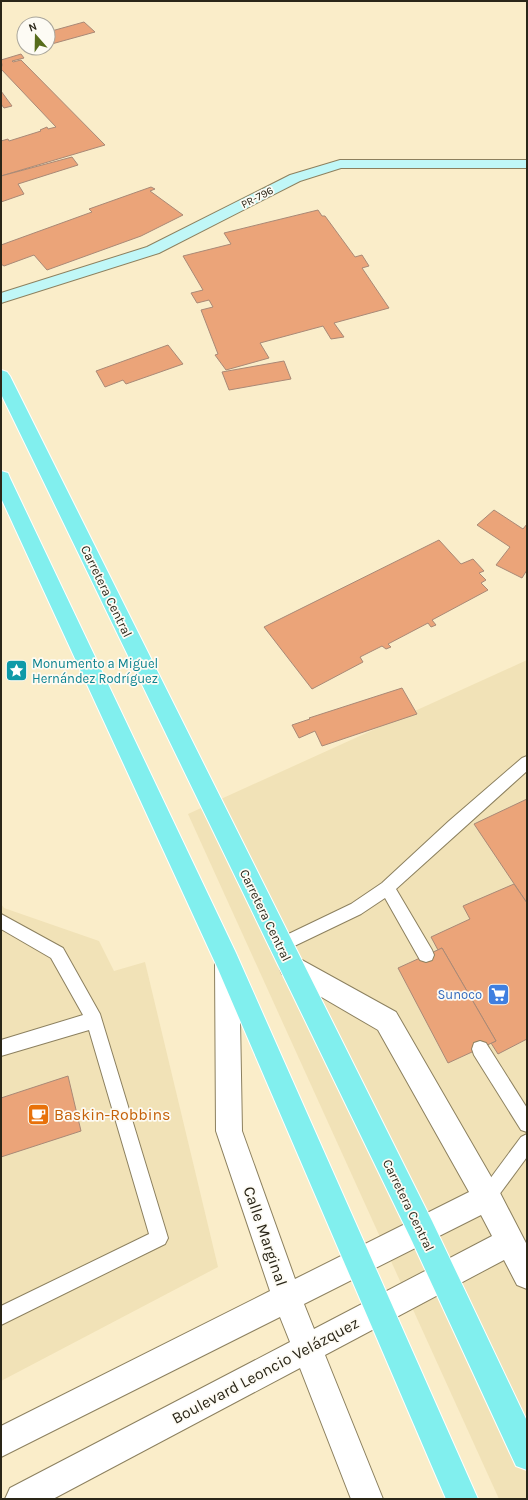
<svg xmlns="http://www.w3.org/2000/svg" width="528" height="1500" viewBox="0 0 528 1500" font-family="Karla,sans-serif">
	<rect width="100%" height="100%" fill="#faedc9"/>
	<g fill="#f1e2b7">
		<path d="M527,660V1499H499L188,814Z"/>
		<path d="M1,904L4,908L99,941L114,971L145,962L218,1267L1,1381Z"/>
	</g>
	<g fill="#eba479" stroke="#a98976">
		<path d="M84,22L95,32L48,45V32Z"/>
		<path d="M21,54L24,58L12,61L13,62L21,60L105,145L1,176V141L8,139L9,141L41,131L40,130L47,127L48,129L56,127L1,69L2,65L1,60Z"/>
		<path d="M1,91L12,106L4,108L1,104Z"/>
		<path d="M72,157L78,165L18,184L24,194L1,202V176Z"/>
		<path d="M151,187L155,189L150,191L183,215L141,236L47,270L34,255L4,266L1,264V245L92,212L89,209Z"/>
		<path d="M318,210L322,216H325L355,257L362,255L369,266L362,268L389,308L334,323L344,337L331,339L323,326L260,343L269,358L226,370L215,355L218,354L201,310L213,307L209,300L197,303L191,293L203,290L183,256L231,244L224,233Z"/>
		<path d="M168,345L183,364L126,384L123,380L105,387L96,371Z"/>
		<path d="M284,361L291,379L229,390L222,372Z"/>
		<path d="M494,510L523,529L527,524V570L522,578L496,565L510,547L477,525Z"/>
		<path d="M439,540L461,564L473,559L484,571L479,573L486,580L481,583L488,590L432,620L436,625L431,627L428,623L388,644L391,647L386,649L382,646L360,657L363,662L312,689L264,627Z"/>
		<path d="M402,688L417,714L322,746L315,731L299,738L292,725L310,719L309,718Z"/>
		<path d="M527,799V903L474,824Z"/>
		<path d="M514,884L527,903V1039L498,1054L491,1043L496,1041L442,948L438,950L431,937L470,919L463,906Z"/>
		<path d="M442,948L496,1041L448,1063L398,968Z"/>
		<path d="M68,1076L81,1131L1,1157V1098Z"/>
	</g>
	<g fill="none" stroke-linecap="round" stroke-linejoin="round">
		<defs>
			<g id="lane">
				<path d="M527,756V771L396,889L432,950L434,955L432,960L426,962L420,960L385,898L361,914L286,950L281,952L276,950L273,945L276,940L351,904L382,883L449,821L522,758Z"/>
				<path d="M1,914L63,948L100,1014L168,1238L165,1244L1,1325V1306L149,1234L89,1030L1,1056V1040L83,1015L51,958L1,929Z"/>
				<path d="M480,1041L486,1043L527,1108V1132L521,1130L474,1055L472,1049L474,1043Z"/>
				<path d="M527,1134V1157L493,1203L487,1206L481,1203L478,1197L481,1191L521,1137Z"/>
			</g>
			<path id="street" d="M227,950L236,954L239,962L242,1131L295,1279L469,1192L378,1030L282,974L279,966L282,958L291,954L396,1012L497,1187L527,1245V1289L517,1285L504,1260L325,1355L383,1499H351L300,1368L53,1499H5L10,1488L290,1342L280,1317L1,1457V1426L270,1291L216,1131L215,962L218,954ZM481,1215L492,1236L314,1329L304,1304Z"/>
			<path id="secondary" d="M340,160H527V168H341L300,181L159,253L1,303V293L147,247L290,175Z"/>
			<g id="primary">
				<path d="M1,370L7,372L10,376L432,1221L527,1421V1470L516,1466L412,1241L1,394Z"/>
				<path d="M1,471L8,473L10,478L236,953L478,1499H446L218,969L1,498Z"/>
			</g>
		</defs>
		<use href="#lane" stroke="#8c805f" stroke-width="2"/>
		<use href="#street" stroke="#8c805f" stroke-width="2"/>
		<use href="#secondary" stroke="#8c805f" stroke-width="2"/>
		<use href="#primary" stroke="#fff" stroke-width="2"/>
		<use href="#lane" fill="#fff" fill-rule="evenodd"/>
		<use href="#street" fill="#fff" fill-rule="evenodd"/>
		<use href="#secondary" fill="#c0f7f7" fill-rule="evenodd"/>
		<use href="#primary" fill="#81efee" fill-rule="evenodd"/>
	</g>
	<defs>
		<symbol id="sight-square" viewBox="-11 -11 22 22"><rect x="-9" y="-9" width="18" height="18" rx="4" fill="#0f9aa8" stroke="#fdfbf4"/><path d="M0-6L1.8-2.2L6-1.7L2.9 1.2L3.7 5.4L0 3.3L-3.7 5.4L-2.9 1.2L-6-1.7L-1.8-2.2Z" fill="#fff"/></symbol>
		<symbol id="supermarket-square" viewBox="-11 -11 22 22"><rect x="-9" y="-9" width="18" height="18" rx="4" fill="#3f7fe0" stroke="#fdfbf4"/><path d="M-6-5.5h2.5l.6 2H6L4.5 2H-2.5L-4.4-4H-6ZM-1.5 3.2a1.3 1.3 0 1 0 .1 0ZM3 3.2a1.3 1.3 0 1 0 .1 0Z" fill="#fff"/></symbol>
		<symbol id="cafe-square" viewBox="-11 -11 22 22"><rect x="-9" y="-9" width="18" height="18" rx="4" fill="#e8710a" stroke="#fdfbf4"/><path d="M-5.5-4.5H6V0H3Q3 3.5 0 3.5H-2.5Q-5.5 3.5-5.5 0ZM3-3.2v2h1.7v-2ZM-6 4.5H4V6H-6Z" fill="#fff"/></symbol>
	</defs>
	<g fill-rule="evenodd">
		<use href="#sight-square" x="4" y="658" width="25" height="25"/>
		<use href="#supermarket-square" x="486" y="982" width="25" height="25"/>
		<use href="#cafe-square" x="26" y="1102" width="25" height="25"/>
	</g>
	<g text-anchor="middle" stroke-width="3.5" stroke-linejoin="round" paint-order="stroke">
		<g font-size="11" fill="#2a2618" stroke="#fdfbf4">
			<text transform="translate(257 197) rotate(-27)" y="4">PR-796</text>
		</g>
		<g font-size="13" fill="#2a2618" stroke="#fdfbf4">
			<text transform="translate(107 591) rotate(64)" y="5">Carretera Central</text>
			<text transform="translate(266 915) rotate(64)" y="5">Carretera Central</text>
			<text transform="translate(409 1205) rotate(64)" y="5">Carretera Central</text>
		</g>
		<g font-size="13" fill="#0d838f" stroke="#fdfbf4" text-anchor="start">
			<text x="32" y="668">Monumento a Miguel<tspan x="32" dy="15">Hernández Rodríguez</tspan></text>
		</g>
		<g font-size="13" fill="#366cbe" stroke="#fdfbf4" text-anchor="end">
			<text x="482" y="999">Sunoco</text>
		</g>
		<g font-size="16" fill="#c56008" stroke="#fdfbf4" text-anchor="start">
			<text x="54" y="1120">Baskin-Robbins</text>
		</g>
		<g font-size="16" fill="#2a2618" stroke="#fdfbf4">
			<text transform="translate(266 1236) rotate(71)" y="6">Calle Marginal</text>
			<text transform="translate(265 1370) rotate(-28)" y="6">Boulevard Leoncio Velázquez</text>
		</g>
	</g>
	<rect width="528" height="1500" fill="none" stroke="#2a2618" stroke-width="4"/>
	<g transform="translate(36 36) rotate(340)"><circle r="19" fill="#fdfbf4" stroke="#a9a69c"/>
	<path d="M0-3L7 15L0 10L-7 15Z" fill="#576c1b"/>
	<text y="-6" font-size="11" font-weight="bold" text-anchor="middle" fill="#2a2618">N</text>
	</g>
</svg>
